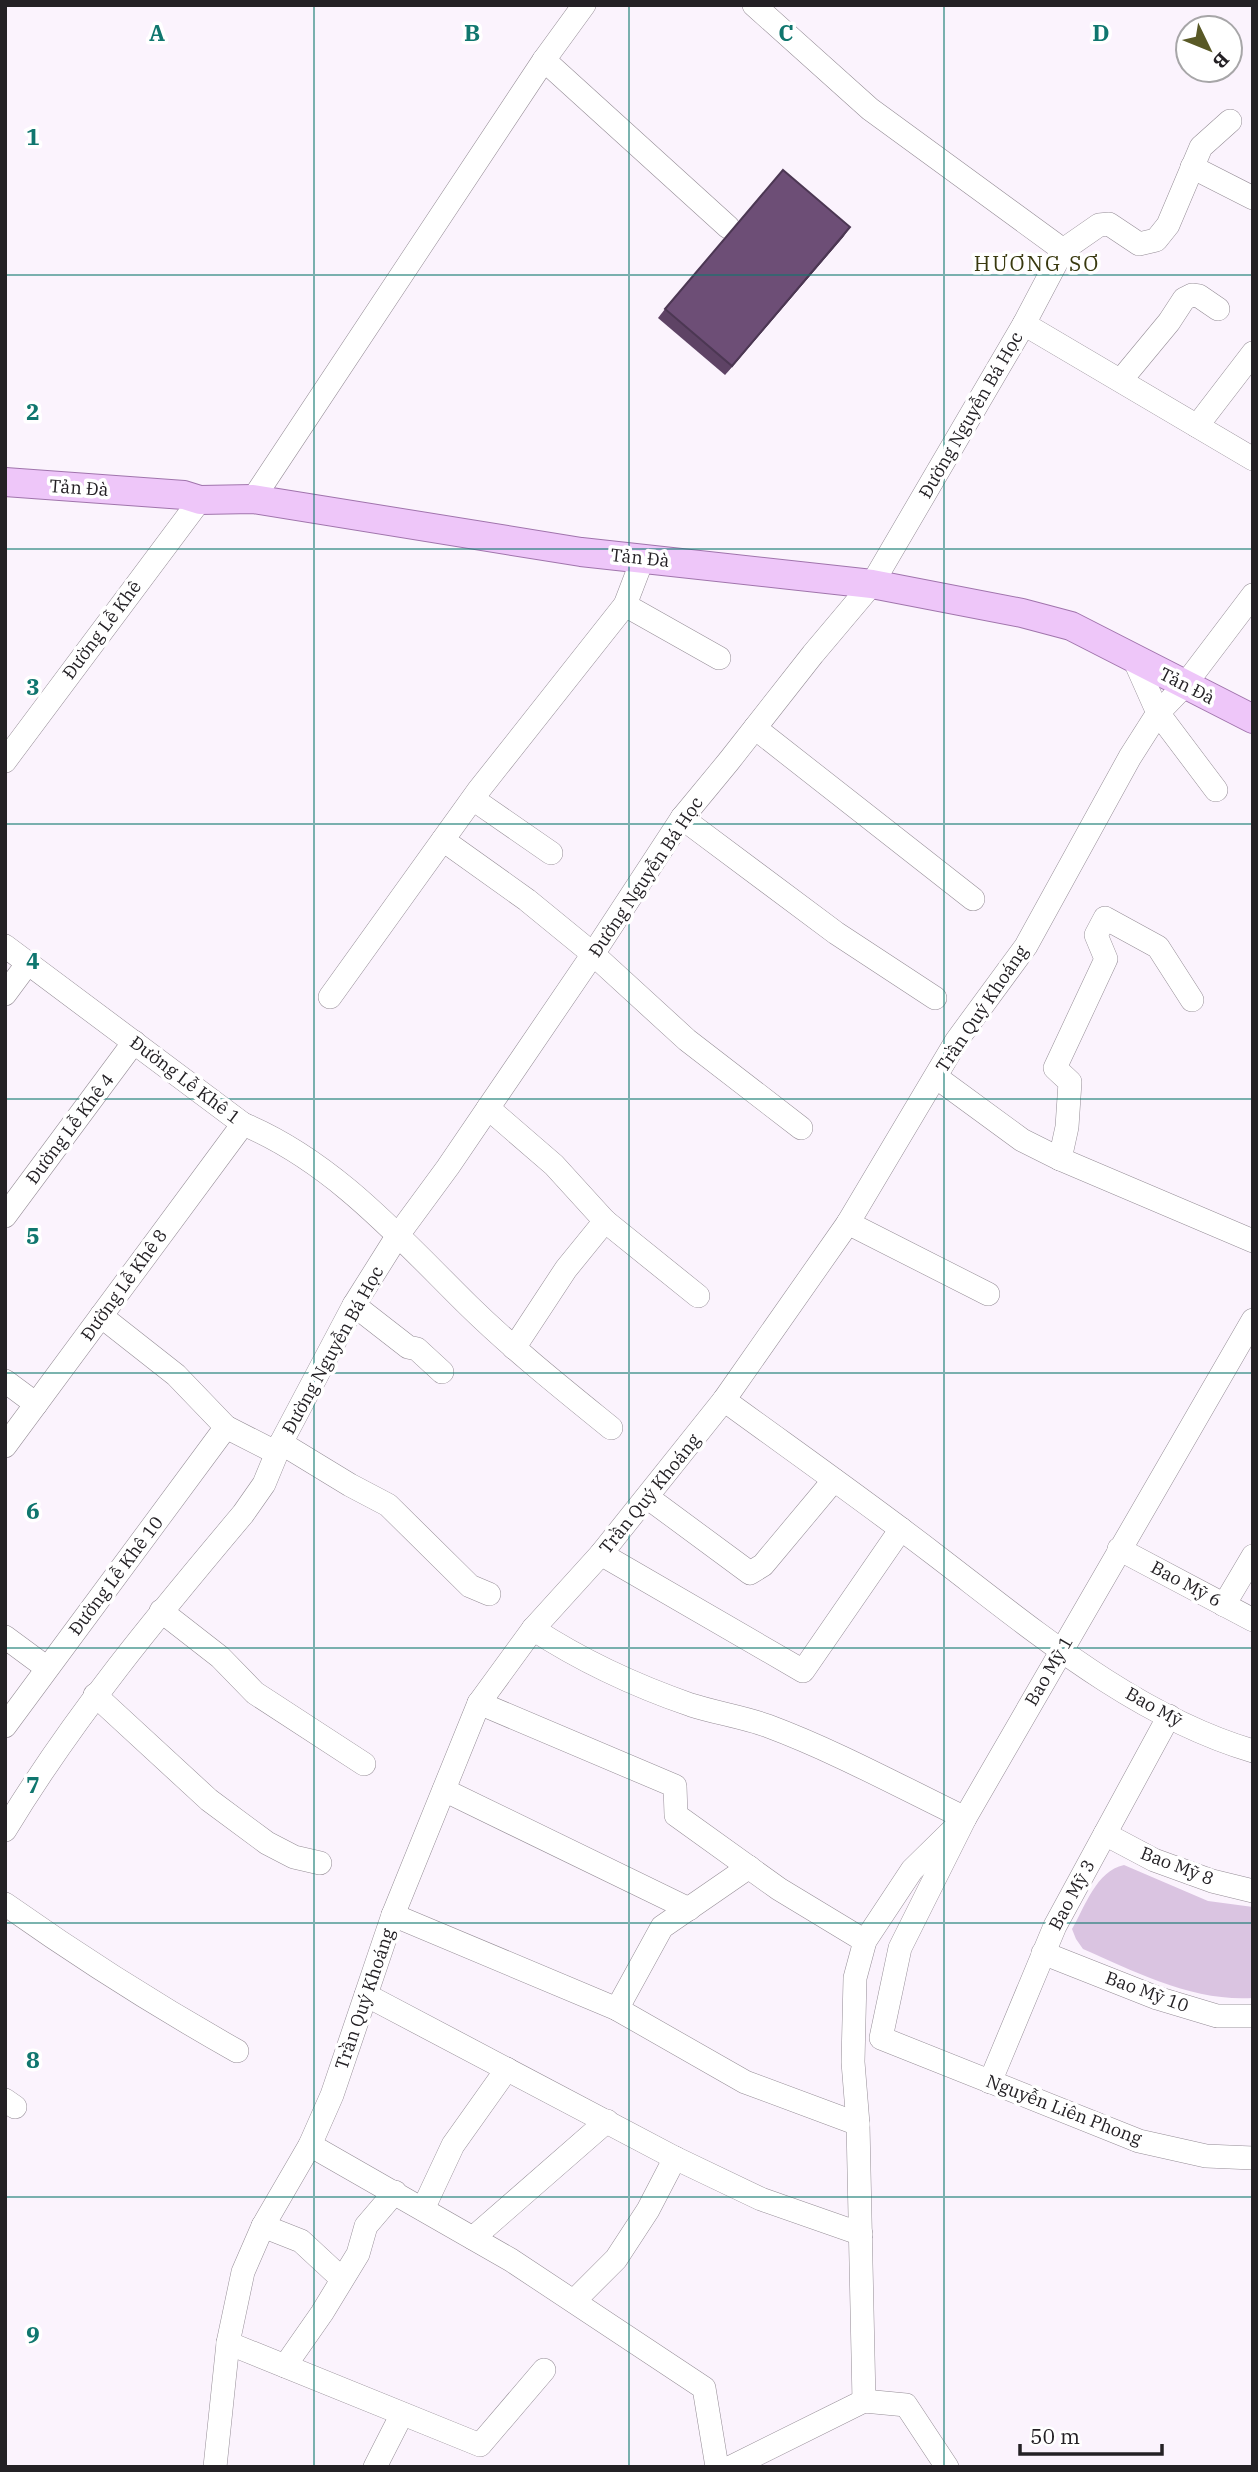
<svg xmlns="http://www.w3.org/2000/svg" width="1258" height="2472" viewBox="0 0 1258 2472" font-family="'IBM Plex Serif',serif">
	<rect width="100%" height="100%" fill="#fbf3fd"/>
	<path fill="#dac4e1" d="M1124,1865L1208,1901L1253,1907V1998C1194,2002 1135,1972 1083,1949L1076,1939L1072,1929C1085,1907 1096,1871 1124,1865Z"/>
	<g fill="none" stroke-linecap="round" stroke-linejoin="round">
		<defs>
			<g id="minor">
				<path d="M544,60L728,227"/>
				<path d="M1192,167L1253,198"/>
				<path d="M1063,250L1099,225L1109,224L1139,244L1156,240L1168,225L1201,147L1230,121"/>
				<path d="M1024,324L1253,459"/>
				<path d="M1121,380L1169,322L1184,299L1192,295L1199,296L1218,309"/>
				<path d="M1197,426L1253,353"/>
				<path d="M253,499L544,60L584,5"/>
				<path d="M625,605L719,658"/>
				<path d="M1134,659L1158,713L1216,790"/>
				<path d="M755,728L973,899"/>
				<path d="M5,761L200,500"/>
				<path d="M473,799L551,853"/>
				<path d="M682,818L836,933L935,998"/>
				<path d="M443,840L527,900L593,954L687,1040L801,1128"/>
				<path d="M5,946L243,1124C334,1162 400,1238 469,1306C514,1350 563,1389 611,1428"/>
				<path d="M5,994L28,963"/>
				<path d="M330,997L478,791L625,605L643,558"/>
				<path d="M936,1077L1022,1140L1060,1159L1253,1241"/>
				<path d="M488,1108L554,1165L605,1221L698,1296"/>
				<path d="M1060,1159L1067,1127L1070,1082L1055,1068L1106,959L1096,935L1105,918L1158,947L1192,1000"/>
				<path d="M5,1216L134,1042"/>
				<path d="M848,1223L988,1294"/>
				<path d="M354,1305L408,1347L417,1349L442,1372"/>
				<path d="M101,1316L176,1375L226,1427L277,1453"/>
				<path d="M1253,1320L965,1818L900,1948L881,2038L1139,2141L1206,2156L1253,2158"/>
				<path d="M514,1348L566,1269L605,1221"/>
				<path d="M5,1381L36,1404"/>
				<path d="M724,1400C794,1451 865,1501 934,1554C1031,1628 1134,1716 1253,1751"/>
				<path d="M281,1443L350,1485L388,1505L470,1586L489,1594"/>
				<path d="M5,1446L243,1124"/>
				<path d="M647,1497L750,1573L763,1565L834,1480"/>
				<path d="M1119,1549L1253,1620"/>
				<path d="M601,1554L803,1671L901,1529"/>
				<path d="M1224,1605L1253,1556"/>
				<path d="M161,1611L220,1657L255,1693L364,1764"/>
				<path d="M533,1629C582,1661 636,1686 691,1705C716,1713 743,1717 768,1726C835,1751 901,1787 965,1818L912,1870L865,1941L855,1978L853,2062L858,2124L864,2401"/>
				<path d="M5,1637L47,1668"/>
				<path d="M95,1695L209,1800L267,1843L294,1857L320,1863"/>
				<path d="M479,1703L675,1786L676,1815L779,1889L865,1941"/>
				<path d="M5,1726L226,1427"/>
				<path d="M444,1790L689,1909"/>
				<path d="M5,1830C74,1716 158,1615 243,1514L264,1484L281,1443L354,1305L398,1235L448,1167L593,954L682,818L729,761L813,654L872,584L1024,324L1063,250L870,109L754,5"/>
				<path d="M1105,1834L1154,1860L1212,1881L1253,1891"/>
				<path d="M5,1904C80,1957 157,2006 237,2051"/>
				<path d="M393,1915L617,2009L745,2082L858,2124"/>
				<path d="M1043,1953L1157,1998L1217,2016H1253"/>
				<path d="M366,1995L675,2158L761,2199L861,2234"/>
				<path d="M617,2009L662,1927L749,1867"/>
				<path d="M990,2082L1055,1926L1169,1716"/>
				<path d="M5,2100L15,2107"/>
				<path d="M310,2145L511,2260L704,2388L717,2467"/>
				<path d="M423,2209L453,2145L507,2069"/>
				<path d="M263,2226L301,2241L342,2279"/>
				<path d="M473,2238L607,2121"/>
				<path d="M574,2301L616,2259L648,2210L675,2158"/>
				<path d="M228,2343L480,2445L544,2370"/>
				<path d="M285,2366L322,2313L358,2254L366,2226L395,2192"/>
				<path d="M215,2467L228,2343L243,2272L263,2226L310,2145L332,2095L393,1915L479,1703L533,1629L601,1554L724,1400L848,1223L957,1040L1026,946L1130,757L1158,713L1184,686L1253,595"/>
				<path d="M375,2467L402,2414"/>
				<path d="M731,2467L864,2401L906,2405L947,2467"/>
			</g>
			<path id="major" d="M5,482L184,495L200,500L253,499L581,552L872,584L1022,613L1071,626L1253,719"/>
		</defs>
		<use href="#minor" stroke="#958d96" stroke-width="24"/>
		<use href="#major" stroke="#a074ac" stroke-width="30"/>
		<use href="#minor" stroke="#fff" stroke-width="23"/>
		<use href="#major" stroke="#eec6f9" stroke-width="28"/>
	</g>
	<path fill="#5e4365" d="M844,236L725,375L658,318L665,309Z"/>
	<path fill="#4c3753" d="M850,227L844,236L725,375L732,366Z"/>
	<path fill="#6d4e76" stroke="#4c3753" stroke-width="2" d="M783,170L850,227L732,366L665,309Z"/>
	<path fill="none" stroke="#0f766e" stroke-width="2" stroke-opacity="0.55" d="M314,5V2467M629,5V2467M944,5V2467M5,275H1253M5,549H1253M5,824H1253M5,1099H1253M5,1373H1253M5,1648H1253M5,1923H1253M5,2197H1253"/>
	<g text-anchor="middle" stroke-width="7" stroke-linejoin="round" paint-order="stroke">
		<g font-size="18" fill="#242125" stroke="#fff">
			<text transform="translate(971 415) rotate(-60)" y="6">Đường Nguyễn Bá Học</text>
			<text transform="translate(79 488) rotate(4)" y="6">Tản Đà</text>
			<text transform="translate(640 558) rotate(6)" y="6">Tản Đà</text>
			<text transform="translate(102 630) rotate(-53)" y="6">Đường Lễ Khê</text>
			<text transform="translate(1187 686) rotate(27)" y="6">Tản Đà</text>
			<text transform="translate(646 877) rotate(-56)" y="6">Đường Nguyễn Bá Học</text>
			<text transform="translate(982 1009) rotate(-56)" y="6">Trần Quý Khoáng</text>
			<text transform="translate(185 1080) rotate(37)" y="6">Đường Lễ Khê 1</text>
			<text transform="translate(70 1129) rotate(-53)" y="6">Đường Lễ Khê 4</text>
			<text transform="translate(124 1285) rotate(-54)" y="6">Đường Lễ Khê 8</text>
			<text transform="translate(333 1350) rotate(-61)" y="6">Đường Nguyễn Bá Học</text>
			<text transform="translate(650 1494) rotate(-51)" y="6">Trần Quý Khoáng</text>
			<text transform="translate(116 1576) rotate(-53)" y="6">Đường Lễ Khê 10</text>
			<text transform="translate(1186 1584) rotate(28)" y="6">Bao Mỹ 6</text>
			<text transform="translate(1049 1671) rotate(-60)" y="6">Bao Mỹ 1</text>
			<text transform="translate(1154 1707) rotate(29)" y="6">Bao Mỹ</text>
			<text transform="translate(1177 1866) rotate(21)" y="6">Bao Mỹ 8</text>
			<text transform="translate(1072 1895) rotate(-62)" y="6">Bao Mỹ 3</text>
			<text transform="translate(1147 1992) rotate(20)" y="6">Bao Mỹ 10</text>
			<text transform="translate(365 1999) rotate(-71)" y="6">Trần Quý Khoáng</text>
			<text transform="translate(1064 2110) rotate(21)" y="6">Nguyễn Liên Phong</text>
		</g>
		<g font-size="21" letter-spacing="2" fill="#39390f" stroke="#fff">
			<text x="1037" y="271">HƯƠNG SƠ</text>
		</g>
	</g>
	<g font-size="23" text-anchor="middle" font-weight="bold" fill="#0f766e" stroke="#fff" stroke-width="7" stroke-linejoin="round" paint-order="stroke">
		<text x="157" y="41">A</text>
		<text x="472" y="41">B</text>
		<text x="786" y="41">C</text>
		<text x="1101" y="41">D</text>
		<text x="33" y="145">1</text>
		<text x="33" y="420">2</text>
		<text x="33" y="695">3</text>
		<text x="33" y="969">4</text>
		<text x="33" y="1244">5</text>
		<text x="33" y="1519">6</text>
		<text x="33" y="1793">7</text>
		<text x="33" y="2068">8</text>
		<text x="33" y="2343">9</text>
	</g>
	<rect width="1258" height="2472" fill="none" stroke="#242125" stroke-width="14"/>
	<g transform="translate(1209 49) rotate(133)"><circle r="33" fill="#ffffff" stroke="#a7a6a8" stroke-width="2"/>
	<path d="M0-5L12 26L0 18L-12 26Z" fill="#595926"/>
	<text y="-10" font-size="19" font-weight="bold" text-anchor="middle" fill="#242125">B</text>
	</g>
	<path d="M1020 2444v10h142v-10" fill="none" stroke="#242125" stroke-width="3.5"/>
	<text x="1030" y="2444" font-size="21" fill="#242125" stroke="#ffffff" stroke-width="5" paint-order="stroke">50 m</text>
</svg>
